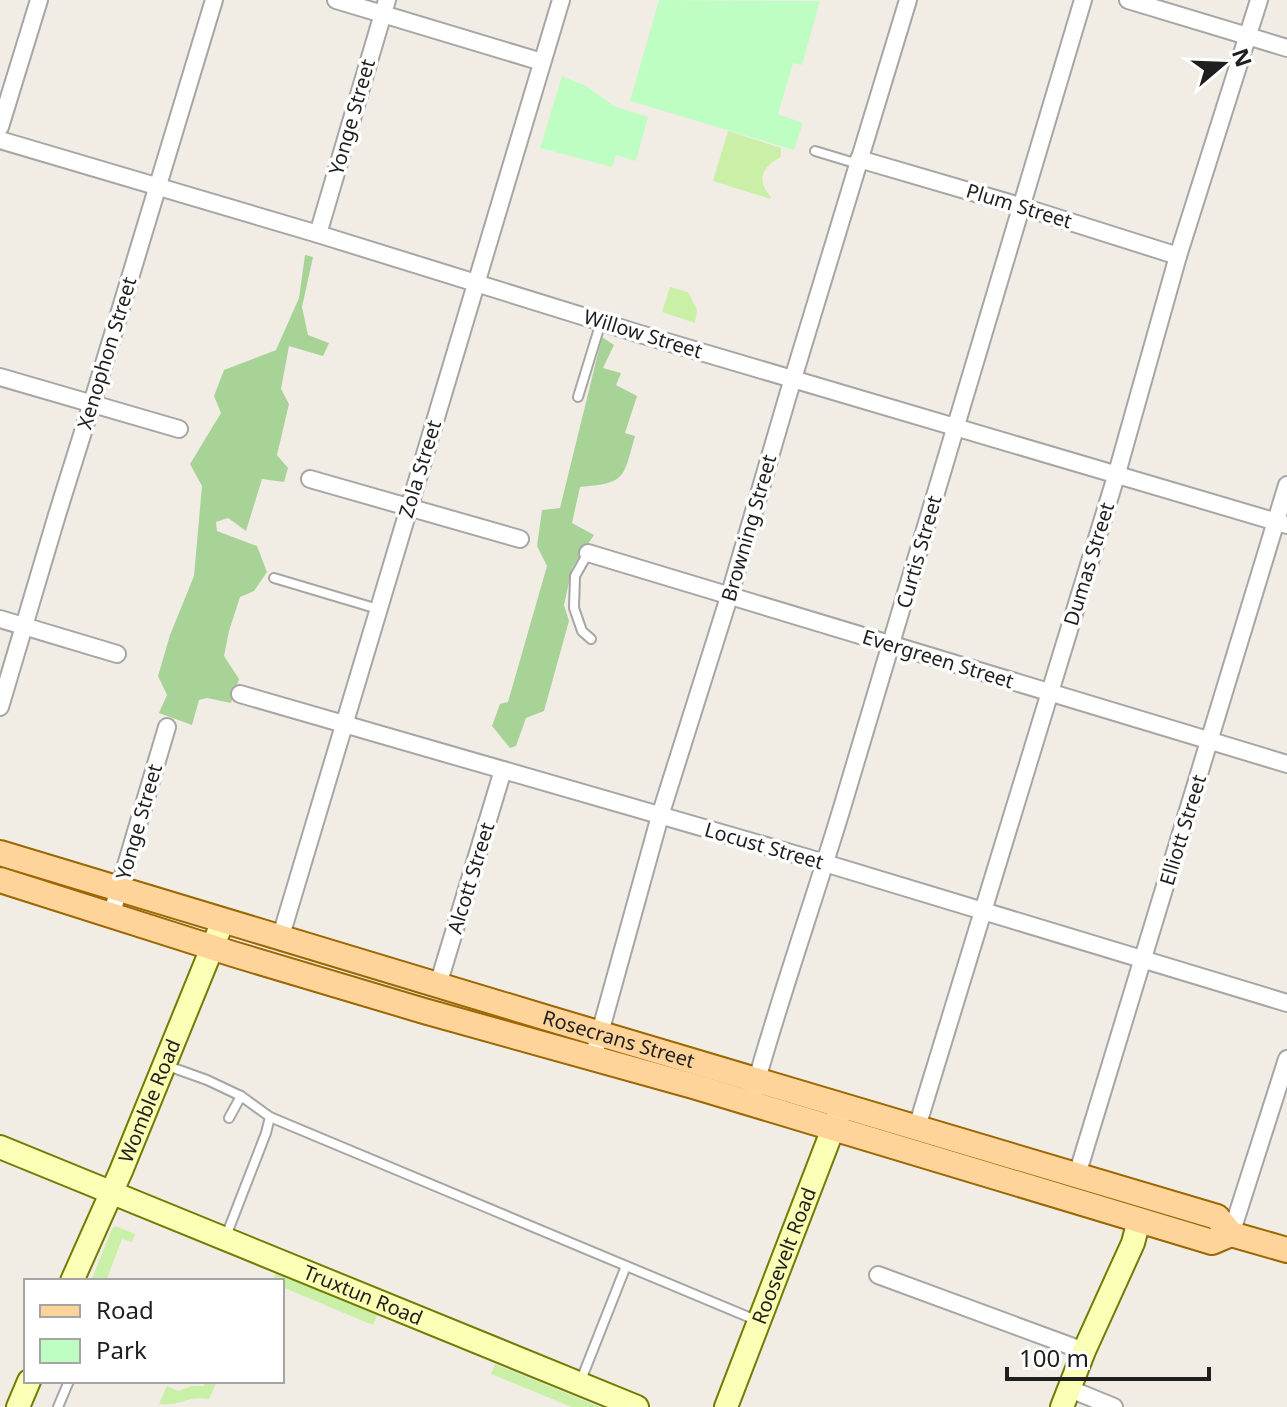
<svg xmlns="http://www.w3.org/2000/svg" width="1287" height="1407" viewBox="0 0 1287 1407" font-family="'Noto Sans',sans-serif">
	<rect width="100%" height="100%" fill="#f1ede5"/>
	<g fill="#caefa7">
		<path d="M728,131L781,148V157C763,166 755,179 771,197L770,199L713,181Z"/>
		<path d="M670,287L688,292L697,310L695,323L662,312Z"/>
		<path d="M115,1226L135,1234L132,1242L122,1239L106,1281H91L112,1229Z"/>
		<path d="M276,1272L377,1315L373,1325L282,1287V1281H273Z"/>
		<path d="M495,1364L600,1407H572L491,1374Z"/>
		<path d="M205,1381H217L209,1399C188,1395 179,1407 159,1404L167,1386L178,1391L192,1386H204Z"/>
	</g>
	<g fill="#a8d396">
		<path d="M305,255L313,257L302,307L308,335L329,343L323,356L289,346L281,389L289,404L277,455L288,468L284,482L262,479L246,531L228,518L216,522L217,531L257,546L267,572L254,591L240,597L229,631L224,656L239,679L231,703L207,698L199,700L192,725L159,713L167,695L158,676L170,635L194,576L202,486L190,464L221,413L214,396L224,370L276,350L299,298Z"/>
		<path d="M602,337L614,345L603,368L621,373L616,385L637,396L625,433L635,436C623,479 626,483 580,487L572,523L594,535L572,568L564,605L569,621L544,711L526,718L516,746L510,748L492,726L500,704L508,702L547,566L537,546L542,510L560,508Z"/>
	</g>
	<g fill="#bffec3">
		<path d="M659,0L820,1L802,65L793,63L778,114L803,123L794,150L630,101Z"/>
		<path d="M562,76L586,86L614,106L648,117L636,161L616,155L612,167L540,148Z"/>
	</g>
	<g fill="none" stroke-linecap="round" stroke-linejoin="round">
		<defs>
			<g id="lane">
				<path d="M815,151L858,164"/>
				<path d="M578,397L601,322"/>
				<path d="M588,553L575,576L574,608L582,631L591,639"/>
				<path d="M274,578L378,609"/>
				<path d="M168,1066L207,1080L241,1096"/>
				<path d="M229,1118L241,1096L270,1117L758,1321"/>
				<path d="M226,1236L266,1133L270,1117"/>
				<path d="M581,1380L626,1266"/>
				<path d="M58,1407L69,1381"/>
			</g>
			<g id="street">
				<path d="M336,0L542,62"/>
				<path d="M1128,0L1287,48"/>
				<path d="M0,127L39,0"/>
				<path d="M0,140L318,234L640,334L1287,525"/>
				<path d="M859,159L1023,207L1178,256"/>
				<path d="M318,234L387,0"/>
				<path d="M0,377L179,429"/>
				<path d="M310,479L520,539"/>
				<path d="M588,553L1287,764"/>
				<path d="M0,619L117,654"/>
				<path d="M240,694L808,858L1287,1003"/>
				<path d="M0,707L57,515L97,387L214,0"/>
				<path d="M111,916L167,727"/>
				<path d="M280,939L561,0"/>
				<path d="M438,985L503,770"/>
				<path d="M593,1058L660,816L729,597L788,395L908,0"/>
				<path d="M754,1090C781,993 815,898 844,801C925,534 1004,267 1083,0"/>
				<path d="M917,1127L1117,473L1178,256L1259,0"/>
				<path d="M1077,1175L1287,485"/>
				<path d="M1231,1234L1287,1059"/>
				<path d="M878,1275L1084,1351"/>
				<path d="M1070,1389L1114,1407"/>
			</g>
			<g id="secondary">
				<path id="s1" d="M0,1147L637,1407"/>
				<path id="s2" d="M72,1281L121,1171L223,921"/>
				<path d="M18,1407L29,1381"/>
				<path id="s3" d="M726,1407L839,1113"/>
				<path d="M1062,1407L1084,1351L1133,1243L1139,1220"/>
			</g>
			<g id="primary">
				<path id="s4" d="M0,853C405,977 811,1096 1217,1217L1231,1234L1287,1250"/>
				<path d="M0,880L233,954L424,1011L693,1086L1212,1242L1231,1234"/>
			</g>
		</defs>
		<use href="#lane" stroke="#a6a6a6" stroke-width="12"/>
		<use href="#street" stroke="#a6a6a6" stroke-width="20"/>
		<use href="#secondary" stroke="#707c00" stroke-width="26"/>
		<use href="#primary" stroke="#9a6700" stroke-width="28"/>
		<use href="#lane" stroke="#fff" stroke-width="8"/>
		<use href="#street" stroke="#fff" stroke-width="16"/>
		<use href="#secondary" stroke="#fbfeb5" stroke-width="22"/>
		<use href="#primary" stroke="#ffd49b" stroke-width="24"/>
	</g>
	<g text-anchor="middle" stroke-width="7" stroke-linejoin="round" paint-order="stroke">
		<g font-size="20" fill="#1f1f1f" stroke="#fff">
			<text transform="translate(352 117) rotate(-74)" y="7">Yonge Street</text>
			<text transform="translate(1019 206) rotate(17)" y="7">Plum Street</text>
			<text transform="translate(643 334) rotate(17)" y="7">Willow Street</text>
			<text transform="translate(107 353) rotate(-73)" y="7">Xenophon Street</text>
			<text transform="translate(420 469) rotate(-73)" y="7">Zola Street</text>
			<text transform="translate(749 528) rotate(-74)" y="7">Browning Street</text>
			<text transform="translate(919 552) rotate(-74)" y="7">Curtis Street</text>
			<text transform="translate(1089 564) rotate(-73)" y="7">Dumas Street</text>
			<text transform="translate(938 659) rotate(17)" y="7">Evergreen Street</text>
			<text transform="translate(139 822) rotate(-74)" y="7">Yonge Street</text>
			<text transform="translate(1183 830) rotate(-73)" y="7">Elliott Street</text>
			<text transform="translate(764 846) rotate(16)" y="7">Locust Street</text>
			<text transform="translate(471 878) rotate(-73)" y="7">Alcott Street</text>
			<text dy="7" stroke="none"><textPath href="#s4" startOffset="646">Rosecrans Street</textPath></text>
			<text dy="7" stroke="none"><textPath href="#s2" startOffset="196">Womble Road</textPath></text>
			<text dy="7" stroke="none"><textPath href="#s3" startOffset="162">Roosevelt Road</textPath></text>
			<text dy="7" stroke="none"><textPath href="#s1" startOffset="392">Truxtun Road</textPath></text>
		</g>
	</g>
	<rect x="24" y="1279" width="260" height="104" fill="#ffffff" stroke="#a5a5a5" stroke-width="2"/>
	<rect x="40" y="1305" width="40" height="12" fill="#ffd49b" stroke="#a5a5a5" stroke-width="2"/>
	<text x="96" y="1319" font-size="24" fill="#1f1f1f">Road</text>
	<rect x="40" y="1339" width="40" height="24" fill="#bffec3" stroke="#a5a5a5" stroke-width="2"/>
	<text x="96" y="1359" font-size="24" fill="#1f1f1f">Park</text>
	<g transform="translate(1223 64) rotate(71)" stroke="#ffffff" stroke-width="6" paint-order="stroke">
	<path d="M0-6L14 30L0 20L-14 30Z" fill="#1f1f1f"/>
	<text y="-12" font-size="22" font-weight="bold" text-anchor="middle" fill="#1f1f1f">N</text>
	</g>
	<path d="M1007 1367v12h202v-12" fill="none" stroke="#1f1f1f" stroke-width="4"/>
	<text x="1019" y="1367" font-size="24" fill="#1f1f1f" stroke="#ffffff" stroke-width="6" paint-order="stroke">100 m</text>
</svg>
